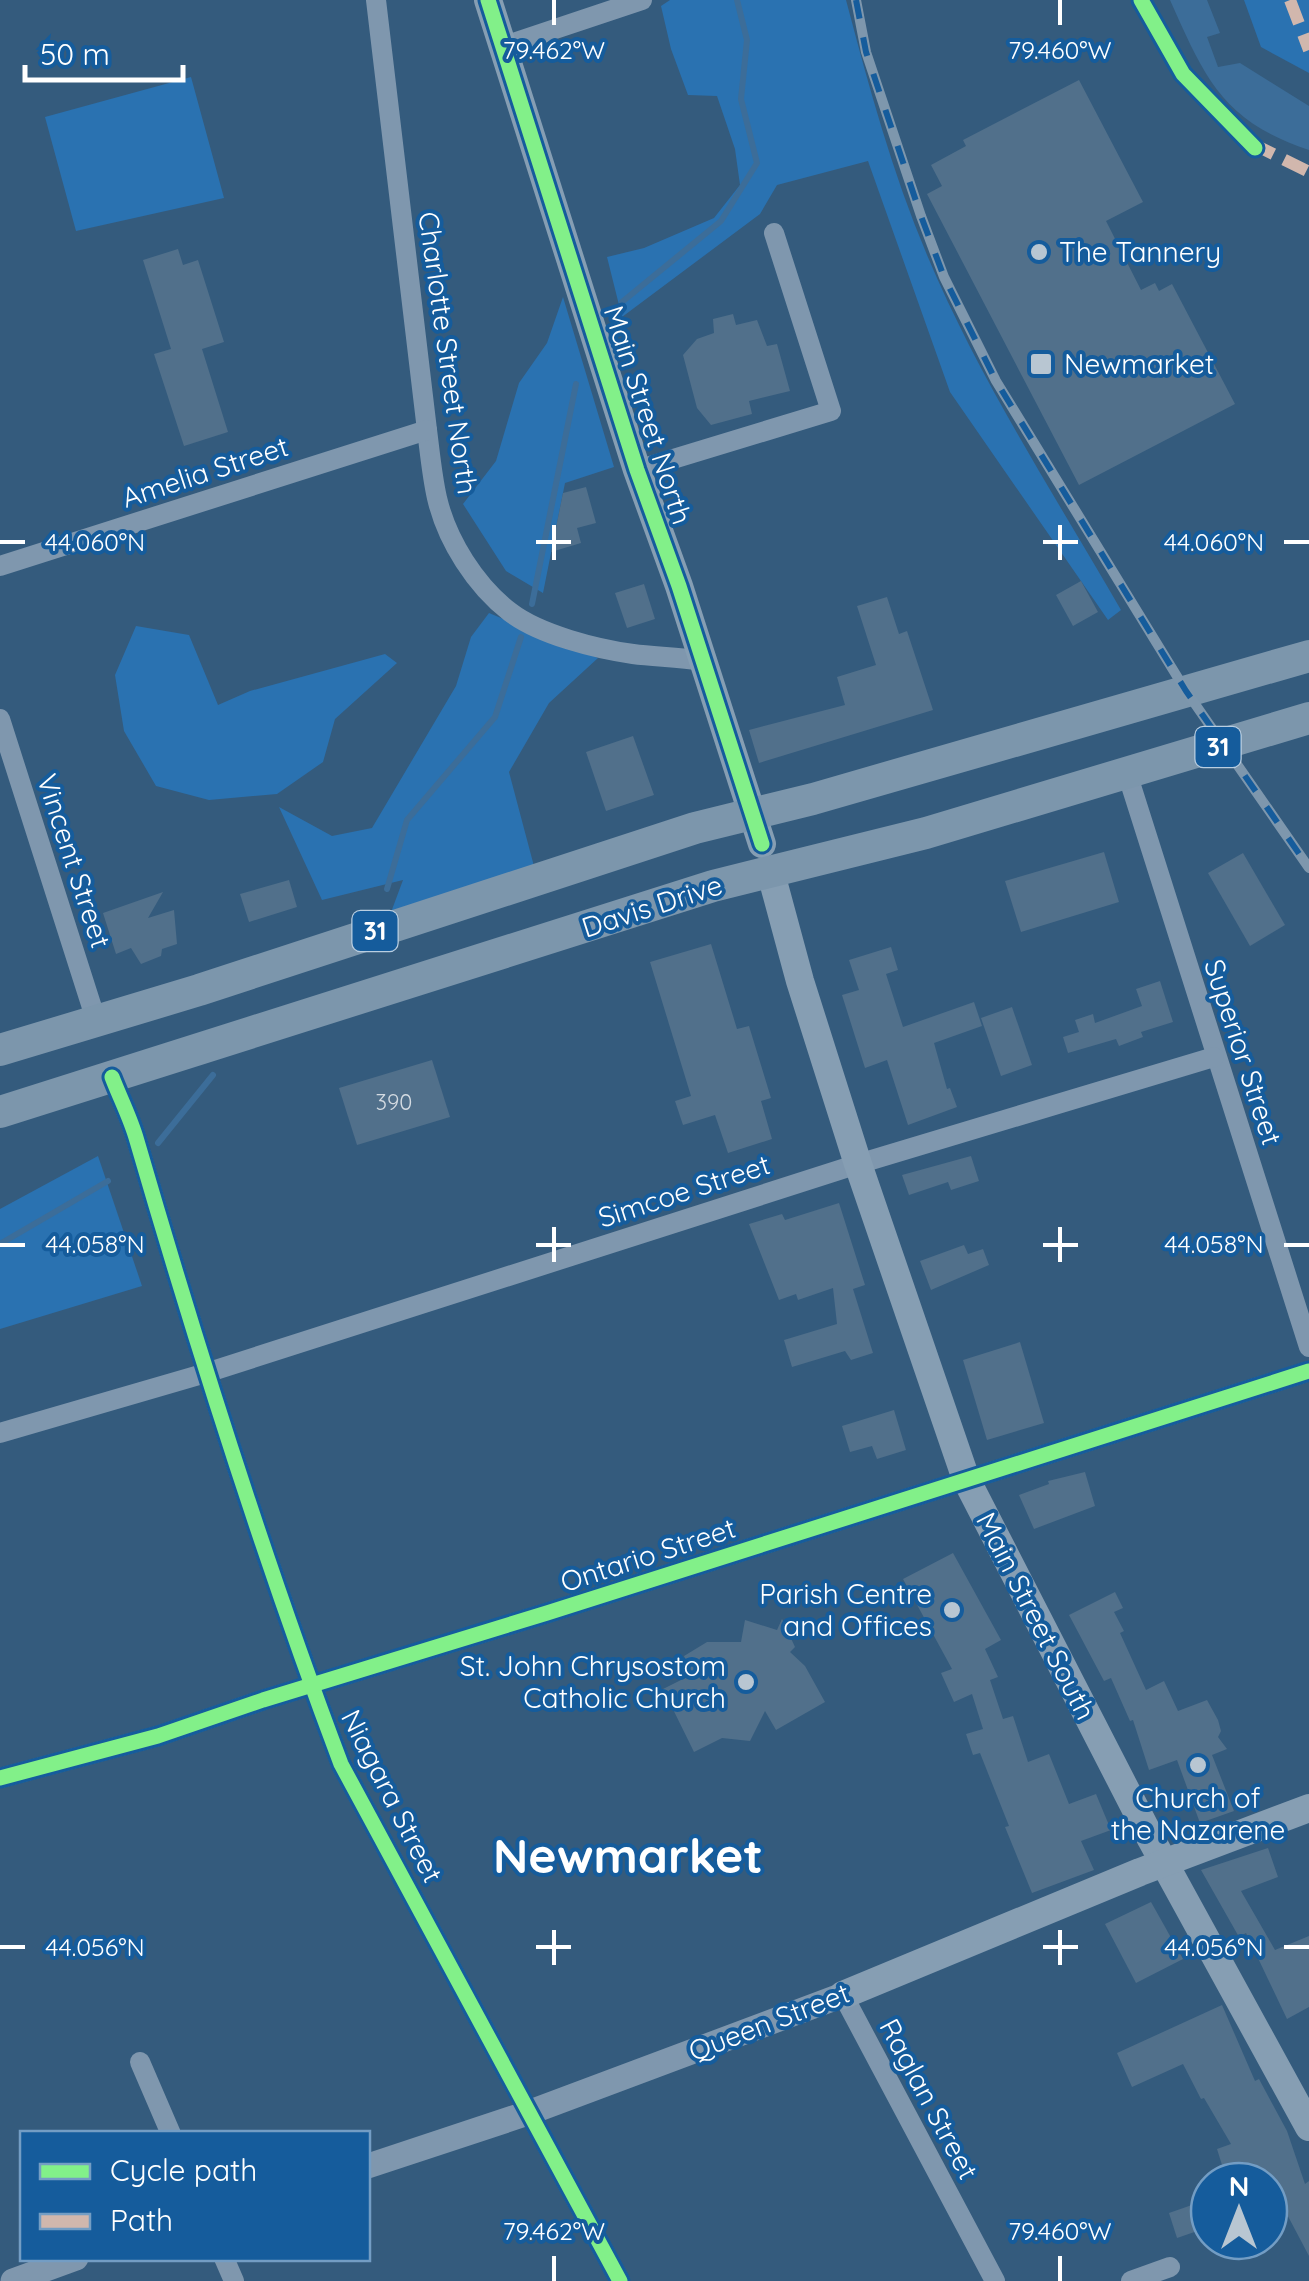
<svg xmlns="http://www.w3.org/2000/svg" width="1309" height="2281" viewBox="0 0 1309 2281" font-family="Quicksand,sans-serif">
	<rect width="100%" height="100%" fill="#345b7d"/>
	<g fill="#2a72b1">
		<path d="M670,0H846C869,87 892,172 927,255C979,379 1054,494 1121,610L1108,620L950,392L868,161L777,185L760,214L622,317L607,257L644,248L714,218L740,185L735,149L717,96L688,95L671,49L661,6Z"/>
		<path d="M1244,0H1309V73L1261,47Z"/>
		<path d="M191,77L224,198L76,231L45,117Z"/>
		<path d="M563,297L614,467L565,483L543,593L506,571L463,504L496,461L519,383L547,343Z"/>
		<path d="M489,613L598,658L549,703L509,772L535,870L390,915L403,880L322,900L279,807L332,836L372,828L456,686L471,637Z"/>
		<path d="M136,626L189,635L218,705L250,691L385,654L397,663L335,719L323,762L277,794L209,800L156,786L124,731L115,675Z"/>
		<path d="M98,1156L142,1286L0,1329V1209Z"/>
	</g>
	<path fill="#3c6d99" d="M1170,0H1207L1220,33L1207,37L1218,67L1240,63L1309,106V150C1222,121 1205,78 1170,0Z"/>
	<g fill="none" stroke-linecap="round" stroke-linejoin="round">
		<g stroke="#3c6d99" stroke-width="6">
			<path d="M622,302L721,221L757,163L741,99L747,40L737,0"/>
			<path d="M532,604L576,384"/>
			<path d="M387,889L407,820L495,717L521,637"/>
			<path d="M158,1143L213,1075"/>
			<path d="M0,1244L108,1181"/>
		</g>
	</g>
	<g fill="#51708b">
		<path d="M1079,80L1143,202L1106,221L1141,290L1155,283L1159,291L1172,284L1235,404L1079,485L927,194L942,186L931,165L966,146L963,140Z"/>
		<path d="M178,249L183,265L198,260L224,342L202,349L228,432L184,446L154,354L171,349L143,260Z"/>
		<path d="M733,314L736,325L757,320L767,346L777,344L790,391L749,401L752,414L711,425L697,408L683,355L697,339L714,333L713,319Z"/>
		<path d="M586,487L596,523L577,528L581,543L551,552L563,493Z"/>
		<path d="M1081,581L1098,612L1073,626L1056,595Z"/>
		<path d="M644,584L655,619L627,628L615,593Z"/>
		<path d="M887,597L899,634L907,631L933,710L759,763L749,730L845,705L837,677L876,665L857,606Z"/>
		<path d="M633,736L654,795L606,811L586,752Z"/>
		<path d="M1104,852L1119,902L1021,932L1005,881Z"/>
		<path d="M1243,853L1285,925L1250,946L1208,873Z"/>
		<path d="M289,880L297,907L249,922L240,894Z"/>
		<path d="M163,892L148,918L174,910L177,944L162,949L161,956L141,964L131,948L116,954L103,913Z"/>
		<path d="M711,944L737,1029L749,1026L771,1098L761,1101L772,1139L728,1153L715,1115L683,1125L675,1101L691,1096L650,962Z"/>
		<path d="M891,947L898,970L886,974L903,1027L974,1002L982,1026L934,1043L947,1089L950,1088L957,1107L908,1125L887,1060L865,1068L842,995L859,990L849,960Z"/>
		<path d="M1160,981L1173,1022L1141,1032L1143,1037L1119,1046L1116,1039L1068,1053L1063,1037L1079,1032L1075,1020L1093,1014L1095,1023L1142,1006L1136,989Z"/>
		<path d="M1012,1007L1032,1065L1001,1076L981,1018Z"/>
		<path d="M432,1060L450,1117L357,1145L339,1088Z"/>
		<path d="M971,1156L979,1181L951,1190L948,1182L909,1195L902,1175Z"/>
		<path d="M839,1203L865,1285L853,1289L873,1353L851,1360L845,1351L792,1367L784,1340L837,1324L833,1288L798,1300L796,1294L779,1300L749,1224L782,1214L785,1220Z"/>
		<path d="M964,1245L968,1254L983,1249L989,1265L931,1290L920,1261Z"/>
		<path d="M1020,1342L1044,1423L987,1440L963,1360Z"/>
		<path d="M894,1410L906,1450L877,1459L872,1446L850,1452L842,1426Z"/>
		<path d="M1085,1472L1095,1506L1034,1529L1019,1495L1049,1484L1048,1481Z"/>
		<path d="M953,1553L1001,1640L985,1649L998,1677L990,1680L1003,1719L1013,1716L1028,1762L1049,1754L1069,1804L1096,1794L1111,1830L1081,1841L1094,1870L1032,1893L1005,1827L1009,1826L980,1753L973,1755L966,1734L983,1729L972,1694L954,1702L941,1673L952,1669L903,1579Z"/>
		<path d="M1115,1592L1123,1608L1114,1612L1124,1631L1120,1633L1146,1690L1164,1681L1178,1711L1207,1700L1218,1720L1221,1731L1218,1737L1227,1749L1212,1755L1234,1811L1200,1823L1177,1760L1149,1770L1133,1720L1130,1721L1111,1678L1104,1681L1069,1615Z"/>
		<path d="M782,1619L795,1647L790,1652L805,1666L825,1702L776,1730L765,1711L750,1741L722,1738L694,1752L663,1689L691,1675L684,1656L707,1642H741L745,1620L777,1630Z"/>
		<path d="M1268,1848L1278,1877L1241,1891L1275,1950L1309,1936V2007L1287,2019L1246,1933L1239,1937L1201,1870Z"/>
		<path d="M1151,1902L1183,1959L1136,1983L1105,1924Z"/>
		<path d="M1222,2005L1255,2081L1259,2079L1287,2131L1305,2184L1309,2181V2256L1281,2203L1269,2207V2181H1227L1217,2149L1231,2144L1204,2098L1201,2099L1183,2064L1132,2087L1117,2053Z"/>
		<path d="M1209,2199V2227L1177,2238L1169,2213Z"/>
	</g>
	<g fill="none" stroke-linecap="round" stroke-linejoin="round">
		<g stroke="#7f97ae" stroke-width="20">
			<path d="M376,0L427,430C430,453 432,476 437,498C447,541 476,586 510,612C540,635 597,649 633,654C656,657 679,657 702,661"/>
			<path d="M504,46L642,0"/>
			<path d="M637,470L831,411L774,233"/>
			<path d="M0,566L427,430"/>
			<path d="M0,719L96,1020"/>
			<path d="M1127,773L1309,1347"/>
			<path d="M112,1077C120,1098 131,1119 137,1141C198,1351 264,1560 341,1764L620,2281"/>
			<path d="M0,1433L206,1373L858,1164L1214,1057"/>
			<path d="M0,1778L158,1736L263,1700L547,1613L1309,1371"/>
			<path d="M843,1995L995,2281"/>
			<path d="M140,2062L171,2134"/>
			<path d="M224,2258L234,2281"/>
			<path d="M1131,2281L1170,2267"/>
		</g>
		<g stroke="#7f97ae" stroke-width="25">
			<path d="M368,2166L528,2113L843,1995"/>
			<path d="M13,2281L76,2258"/>
		</g>
		<g stroke="#869eb3" stroke-width="28">
			<path d="M488,0L637,470L679,586L762,844"/>
			<path d="M770,870L800,981L858,1164L966,1479L1151,1839L1309,2127"/>
			<path d="M843,1995L1140,1872L1309,1808"/>
		</g>
		<g stroke="#7c96ac" stroke-width="32">
			<path d="M0,1050L199,990L695,828L813,799L1309,656"/>
			<path d="M0,1112L713,886L926,833L1309,718"/>
		</g>
		<defs>
			<path id="rail" d="M856,0L866,52L921,216L944,277L996,381L1186,691L1309,868"/>
		</defs>
		<use href="#rail" stroke="#7e97ad" stroke-width="10"/>
		<use href="#rail" stroke="#155c9c" stroke-width="6" stroke-dasharray="19" stroke-linecap="butt"/>
		<g stroke="#d1b7ad" stroke-width="12" stroke-dasharray="25 12" stroke-linecap="butt">
			<path d="M1290,0L1309,50"/>
			<path d="M1251,143L1309,172"/>
		</g>
		<defs>
			<g id="cycleway">
				<path d="M488,0L637,470L679,586L762,844"/>
				<path d="M1141,0L1183,74L1255,148"/>
				<path d="M112,1077C120,1098 131,1119 137,1141C198,1351 264,1560 341,1764L620,2281"/>
				<path d="M0,1778L158,1736L263,1700L547,1613L1309,1371"/>
			</g>
		</defs>
		<use href="#cycleway" stroke="#155c9c" stroke-width="21"/>
		<use href="#cycleway" stroke="#82f089" stroke-width="15"/>
	</g>
	<path fill="none" stroke="#fff" stroke-width="4" d="M554,0V25M1060,0V25M554,525V560M1060,525V560M0,542H25M536,542H571M1043,542H1078M1284,542H1309M554,1227V1262M1060,1227V1262M0,1245H25M536,1245H571M1043,1245H1078M1284,1245H1309M554,1930V1965M1060,1930V1965M0,1947H25M536,1947H571M1043,1947H1078M1284,1947H1309M554,2256V2281M1060,2256V2281"/>
	<g fill="#b8c6d2" stroke="#155c9c" stroke-width="4">
		<circle cx="1039" cy="252" r="10"/>
		<rect x="1029" y="352" width="24" height="24" rx="5"/>
		<circle cx="952" cy="1610" r="10"/>
		<circle cx="746" cy="1682" r="10"/>
		<circle cx="1198" cy="1765" r="10"/>
	</g>
	<g text-anchor="middle" stroke-width="8" stroke-linejoin="round" paint-order="stroke">
		<g font-size="22" fill="#d4dbe2">
			<text x="394" y="1110">390</text>
		</g>
		<g fill="#155c9c" stroke="#b9cee1" stroke-width="2.5">
			<rect x="1195.5" y="727" width="45" height="40" rx="8"/>
			<rect x="352.5" y="911" width="45" height="40" rx="8"/>
		</g>
		<g font-size="25" font-weight="bold" fill="#fff">
			<text x="1218" y="756">31</text>
			<text x="375" y="940">31</text>
		</g>
		<g font-size="28" fill="#fff" stroke="#155c9c" text-anchor="start">
			<text x="1059" y="262">The Tannery</text>
			<text x="1064" y="374">Newmarket</text>
			<text x="932" y="1604" text-anchor="end">Parish Centre<tspan x="932" dy="32">and Offices</tspan></text>
			<text x="726" y="1676" text-anchor="end">St. John Chrysostom<tspan x="726" dy="32">Catholic Church</tspan></text>
			<text x="1198" y="1808" text-anchor="middle">Church of<tspan x="1198" dy="32">the Nazarene</tspan></text>
		</g>
		<g font-size="28" fill="#fff" stroke="#155c9c">
			<text transform="translate(448 353) rotate(82)" y="10">Charlotte Street North</text>
			<text transform="translate(648 415) rotate(72)" y="10">Main Street North</text>
			<text transform="translate(205 472) rotate(-18)" y="10">Amelia Street</text>
			<text transform="translate(74 861) rotate(72)" y="10">Vincent Street</text>
			<text transform="translate(652 906) rotate(-18)" y="10">Davis Drive</text>
			<text transform="translate(1243 1052) rotate(72)" y="10">Superior Street</text>
			<text transform="translate(684 1191) rotate(-18)" y="10">Simcoe Street</text>
			<text transform="translate(648 1555) rotate(-18)" y="10">Ontario Street</text>
			<text transform="translate(1036 1616) rotate(63)" y="10">Main Street South</text>
			<text transform="translate(392 1796) rotate(63)" y="10">Niagara Street</text>
			<text transform="translate(769 2022) rotate(-21)" y="10">Queen Street</text>
			<text transform="translate(929 2099) rotate(62)" y="10">Raglan Street</text>
		</g>
		<g font-size="48" font-weight="bold" fill="#fff" stroke="#155c9c">
			<text x="628" y="1873">Newmarket</text>
		</g>
	</g>
	<g font-size="25" text-anchor="middle" fill="#fff" stroke="#155c9c" stroke-width="8" stroke-linejoin="round" paint-order="stroke">
		<text x="554" y="59">79.462°W</text>
		<text x="1060" y="59">79.460°W</text>
		<text x="95" y="551">44.060°N</text>
		<text x="1214" y="551">44.060°N</text>
		<text x="95" y="1253">44.058°N</text>
		<text x="1214" y="1253">44.058°N</text>
		<text x="95" y="1956">44.056°N</text>
		<text x="1214" y="1956">44.056°N</text>
		<text x="554" y="2240">79.462°W</text>
		<text x="1060" y="2240">79.460°W</text>
	</g>
	<rect x="20" y="2131" width="350" height="130" fill="#155c9c" stroke="#739dc4" stroke-width="2.5"/>
	<rect x="40" y="2164" width="50" height="15" fill="#82f089" stroke="#739dc4" stroke-width="2.5"/>
	<text x="110" y="2181" font-size="30" fill="#ffffff">Cycle path</text>
	<rect x="40" y="2214" width="50" height="15" fill="#d1b7ad" stroke="#739dc4" stroke-width="2.5"/>
	<text x="110" y="2231" font-size="30" fill="#ffffff">Path</text>
	<g transform="translate(1239 2211)"><circle r="48" fill="#155c9c" stroke="#739dc4" stroke-width="2.5"/>
	<path d="M0-8L18 38L0 25L-18 38Z" fill="#b8c6d2"/>
	<text y="-15" font-size="28" font-weight="bold" text-anchor="middle" fill="#ffffff">N</text>
	</g>
	<path d="M25 65v15h158v-15" fill="none" stroke="#ffffff" stroke-width="5"/>
	<text x="40" y="65" font-size="30" fill="#ffffff" stroke="#155c9c" stroke-width="8" paint-order="stroke">50 m</text>
</svg>
